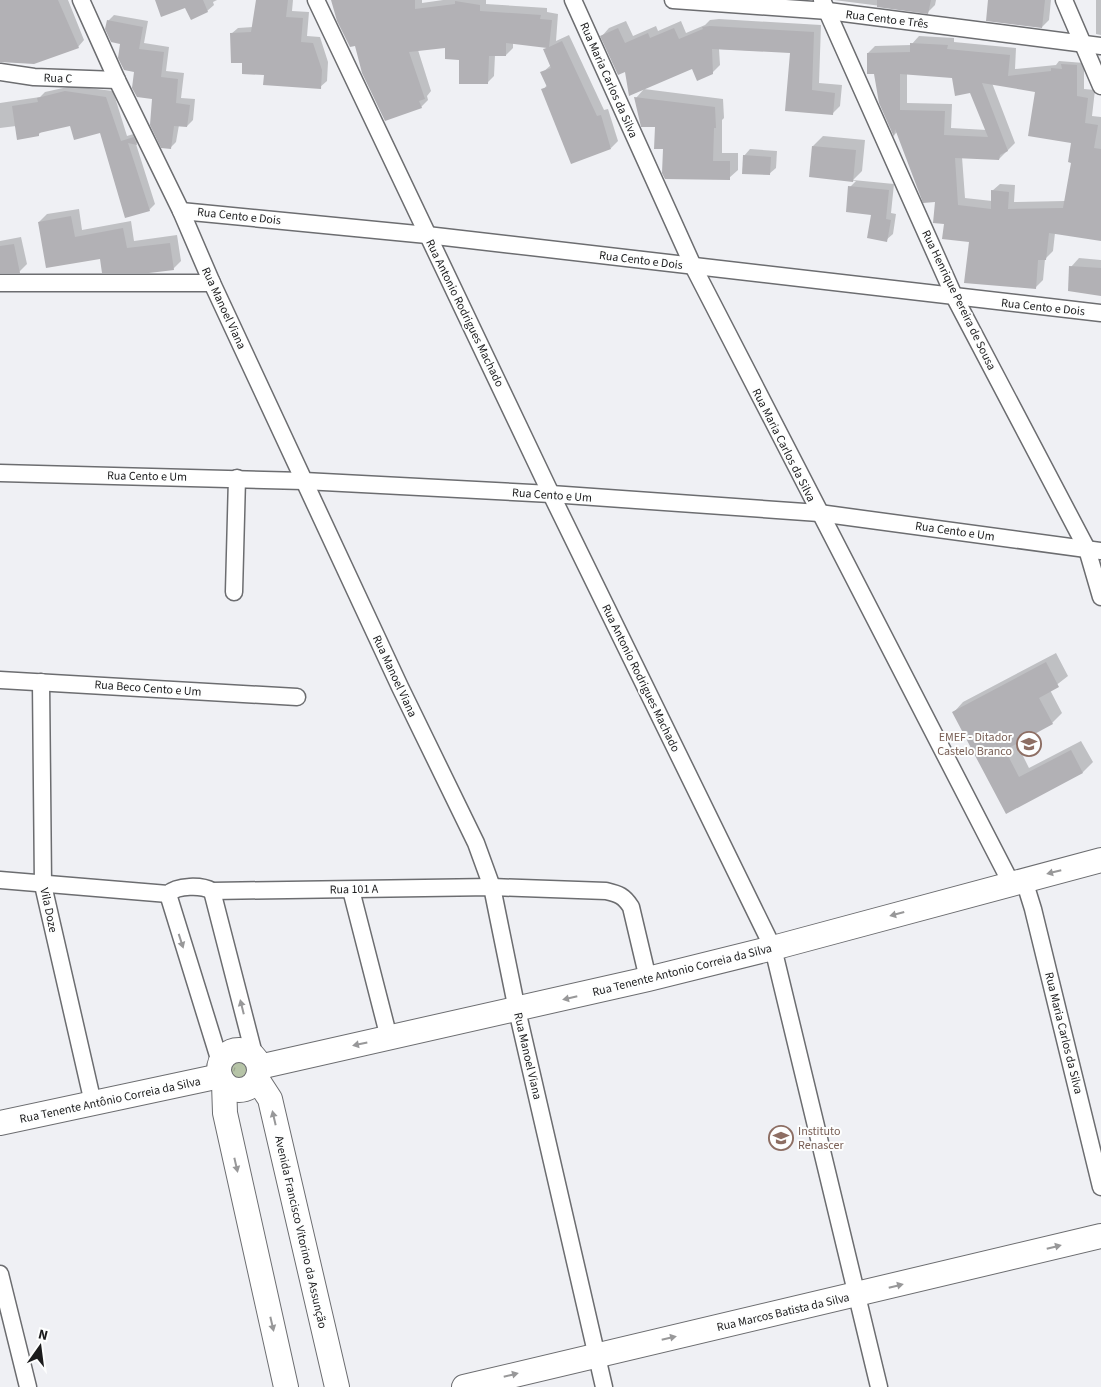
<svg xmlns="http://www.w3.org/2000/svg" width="1101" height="1387" viewBox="0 0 1101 1387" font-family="'Source Sans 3',sans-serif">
	<defs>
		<pattern id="grass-tufts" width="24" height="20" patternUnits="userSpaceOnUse" patternTransform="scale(1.25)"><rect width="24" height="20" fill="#b6c4a7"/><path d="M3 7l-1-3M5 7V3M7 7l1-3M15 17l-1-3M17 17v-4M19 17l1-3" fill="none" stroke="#9ca88f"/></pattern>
	</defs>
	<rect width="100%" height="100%" fill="#eff0f4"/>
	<circle fill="url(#grass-tufts)" cx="239" cy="1069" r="15"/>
	<g fill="#0003" fill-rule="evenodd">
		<path d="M0,0H68L84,40L78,47L0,61Z"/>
		<path d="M156,0H217L213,2L214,5L207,11Z"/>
		<path d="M257,0H293L292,11L309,12L307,36L320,37L328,62L327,81L320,87L265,74L243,62L231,34L238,28L253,27Z"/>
		<path d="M332,0H422V3L443,0H486V4L547,8V12L558,14L556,41L569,35L604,110L608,109L618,141L611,148L543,90L547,85L542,73L551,65L544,50L547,47L513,43V48L506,55H495L494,76L487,83L447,47L418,50L431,91L427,96L428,100L421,107L355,44Z"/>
		<path d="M834,0H936L935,5L928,12Z"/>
		<path d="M989,0H1051L1049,20L1042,27Z"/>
		<path d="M1096,0H1101V35L1096,34Z"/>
		<path d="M114,15L148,21L144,43L169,47L166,71L184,73L181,98L195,99L193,120L187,126L179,125L176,142L170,148L154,98L135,71L108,21Z"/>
		<path d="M719,19L821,25L819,83L842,85L840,106L832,114L786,110L791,52L719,49L720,65L712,73L693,68L626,70L602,36L609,28L626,21L633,36L656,26L658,31L681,21L686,33L705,25L710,20Z"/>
		<path d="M919,36L954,38V42L1016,48L1015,69L1056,65L1059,61L1084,63V89L1095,90L1092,116L1101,117V240L1055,233L1053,251L1045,259L1043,280L1035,288L945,223L937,200L897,132L894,135L880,102L875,72L868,53L875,46L911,45ZM907,73L953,77L971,92L987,130L951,128L952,104L907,103ZM992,83L1036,91L1072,141V162L1065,201L1014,202L1015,185L1000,184L992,191V201L965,198L962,157L999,159L1015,143Z"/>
		<path d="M72,86L113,91L127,136L140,132L143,137L136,144L155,204L149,210L100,132L71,124L42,131L38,135L16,126L0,128V103L40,97L45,92Z"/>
		<path d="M644,89L723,99L724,118L722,120V153H738V170L729,178L664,148L656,126L636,98Z"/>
		<path d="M823,136L865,140L862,171L853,180L894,184L891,213L896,214L893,234L886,240L872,214L850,187L856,181L810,176L813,146Z"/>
		<path d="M750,149L777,151L776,168L769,174L744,156Z"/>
		<path d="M79,209L82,230L131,221L134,241L177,235L181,261L173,269L101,257L39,222L47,214Z"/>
		<path d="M21,237L27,264L19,272L0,273V241Z"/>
		<path d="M1079,258L1101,260V295L1071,267Z"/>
		<path d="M1056,653L1068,676L1050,690L1062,713L1052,723L1016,742L1029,768L1081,741L1093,762L1083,772L1007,812L954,712L963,702Z"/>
	</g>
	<g fill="#b2b1b5" fill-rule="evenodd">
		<path d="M0,0H58L79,48L34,64L0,62Z"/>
		<path d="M155,0H203L208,12L191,20L185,8L161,17Z"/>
		<path d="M256,0H288L286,17L303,18L301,42L313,43L322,70L321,89L263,85L264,75L242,74V63H231L230,33L251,32Z"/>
		<path d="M331,0H415V9L455,4V1L480,5V11L541,15L540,19L552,20L549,47L562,41L597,116L601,115L611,149L571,164L541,89L547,87L540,72L551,68L543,49L547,48L506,43V56H489L488,84H459V60L445,59V48L409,52L425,99L419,101L422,108L385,121L362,73L355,46L350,47L337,21Z"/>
		<path d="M877,0H931L928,14L877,7Z"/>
		<path d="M988,0H1045L1042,28L986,21Z"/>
		<path d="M107,20L143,27L139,49L164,52L161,77L178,79L176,103L190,105L187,127L174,126L171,149L161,148L150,125L152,99L137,97L132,88L134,72L124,70L118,58L120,44L111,42L105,29Z"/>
		<path d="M710,26L814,32L812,90L835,93L833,115L785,111L790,53L712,49L713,74L697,81L692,69L629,96L625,72L618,75L600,36L618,28L625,43L648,33L650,38L674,28L679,39L703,29L702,27Z"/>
		<path d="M910,43L948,45L947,49L1010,55L1008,76L1051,71V68L1062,69L1061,64L1077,65V96L1088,98L1085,123L1098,125L1094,148L1101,149V241L1049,233L1046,260H1038L1036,289L964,283L969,242L942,239L944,224L933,223L935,202L923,203L895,129L894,137L879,103L874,74H867V53L910,52ZM900,74L952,78L955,96L970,93L988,137L944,135L945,111L900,110ZM982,83L1035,92L1028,136L1071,143L1068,162L1071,163L1063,208L1008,209L1009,192L991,190V209L958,205L955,158L999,160L1000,155L1008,151Z"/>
		<path d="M65,91L106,97L121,141L134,137L137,145L128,143L150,211L125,218L100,133L74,140L70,126L39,133V136L17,140L12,106L38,102L37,98Z"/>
		<path d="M634,97L715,107L716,128H714L713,161H730V180L665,179L662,173L663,149H654L655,127H641Z"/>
		<path d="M812,146L856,150L853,182L809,177Z"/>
		<path d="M743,155L771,157L770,175L742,174Z"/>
		<path d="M848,186L889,190L886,219L891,220L887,242L867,238L871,215L846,212Z"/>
		<path d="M71,216L75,237L123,228L127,248L170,243L174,270L149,273H102L100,259L46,268L38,222Z"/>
		<path d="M14,244L20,273H0V246Z"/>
		<path d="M1069,266L1101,268V296L1068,291Z"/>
		<path d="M1046,662L1059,687L1039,698L1053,724L1005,750L1019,777L1071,750L1083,773L1006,814L952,712Z"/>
	</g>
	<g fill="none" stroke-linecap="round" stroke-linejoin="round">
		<defs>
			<g id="street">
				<path d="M81,0L117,80L181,211L212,283L400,687L476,843L492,887L517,1010L604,1387"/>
				<path d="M316,0L551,494L773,948L879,1387"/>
				<path d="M573,0L693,266L1011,883"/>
				<path d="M673,0L828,11L1101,46"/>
				<path d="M822,0L955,298L1087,549L1101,597"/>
				<path d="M1064,0L1101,86"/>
				<path d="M0,72L34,77L117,80"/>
				<path d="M181,211L427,235L1101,313"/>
				<path d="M0,283H212"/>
				<path d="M0,473L304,481L551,494L819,513L1101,551"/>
				<path d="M234,592L237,478"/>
				<path d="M0,680L297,697"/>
				<path d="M41,682L43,885L93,1103"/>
				<path d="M0,880L168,894C177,885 202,885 212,891L492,887L606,891C619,894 624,896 631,907L648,979"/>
				<path d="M1024,880L1033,909L1101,1187"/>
				<path d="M351,890L389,1038"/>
				<path d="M212,891L254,1054"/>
				<path d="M168,894L220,1062"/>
				<path d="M0,1274L28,1387"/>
			</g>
			<g id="secondary">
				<circle cx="239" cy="1070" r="20"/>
				<path d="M259,1067L648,979L773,948L1101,860"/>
				<path d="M257,1079L270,1099L337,1387"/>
				<path d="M224,1083L225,1113L286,1387"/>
				<path d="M0,1123L220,1076"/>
				<path d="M464,1387L1101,1236"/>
			</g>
		</defs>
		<use href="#street" stroke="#6c6d70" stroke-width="19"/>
		<use href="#secondary" stroke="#6c6d70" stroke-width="26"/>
		<use href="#street" stroke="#fff" stroke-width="16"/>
		<use href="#secondary" stroke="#fff" stroke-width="24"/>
	</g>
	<defs><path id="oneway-solid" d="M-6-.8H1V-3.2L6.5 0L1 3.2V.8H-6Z" transform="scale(1.25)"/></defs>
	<g fill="#989899">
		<use href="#oneway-solid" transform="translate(1054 872) rotate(166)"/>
		<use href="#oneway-solid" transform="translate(897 914) rotate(165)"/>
		<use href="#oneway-solid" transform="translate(181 941) rotate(72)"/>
		<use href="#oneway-solid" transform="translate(570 998) rotate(167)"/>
		<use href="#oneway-solid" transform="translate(242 1007) rotate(-104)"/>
		<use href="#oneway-solid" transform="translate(360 1044) rotate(168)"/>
		<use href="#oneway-solid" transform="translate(274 1118) rotate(-103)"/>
		<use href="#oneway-solid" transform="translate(236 1165) rotate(77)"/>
		<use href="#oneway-solid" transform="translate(1054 1247) rotate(-14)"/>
		<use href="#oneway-solid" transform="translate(896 1286) rotate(-14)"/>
		<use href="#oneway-solid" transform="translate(272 1324) rotate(77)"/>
		<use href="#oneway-solid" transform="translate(669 1338) rotate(-13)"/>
		<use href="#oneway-solid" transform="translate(511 1375) rotate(-14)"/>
	</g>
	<defs>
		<symbol id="school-ring" viewBox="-11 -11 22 22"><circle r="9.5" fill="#fdfefe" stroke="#8d6e63" stroke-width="1.5"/><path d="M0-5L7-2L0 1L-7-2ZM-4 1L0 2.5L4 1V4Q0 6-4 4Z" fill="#8d6e63"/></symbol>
	</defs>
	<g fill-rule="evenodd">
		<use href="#school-ring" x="1015" y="730" width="28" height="28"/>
		<use href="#school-ring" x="767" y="1124" width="28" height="28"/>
	</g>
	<g text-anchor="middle" stroke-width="4" stroke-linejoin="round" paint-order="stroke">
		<g font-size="12" fill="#1b1b1c" stroke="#fdfefe">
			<text transform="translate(887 19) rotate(7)" y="4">Rua Cento e Três</text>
			<text transform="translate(58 78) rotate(2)" y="4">Rua C</text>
			<text transform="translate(609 80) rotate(66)" y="4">Rua Maria Carlos da Silva</text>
			<text transform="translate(239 216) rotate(6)" y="4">Rua Cento e Dois</text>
			<text transform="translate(641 260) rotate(7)" y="4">Rua Cento e Dois</text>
			<text transform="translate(959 300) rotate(64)" y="4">Rua Henrique Pereira de Sousa</text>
			<text transform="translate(1043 307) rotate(6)" y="4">Rua Cento e Dois</text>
			<text transform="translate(224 308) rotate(65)" y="4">Rua Manoel Viana</text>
			<text transform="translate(465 313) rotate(64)" y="4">Rua Antonio Rodrigues Machado</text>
			<text transform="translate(784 445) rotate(63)" y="4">Rua Maria Carlos da Silva</text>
			<text transform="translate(147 476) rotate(1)" y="4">Rua Cento e Um</text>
			<text transform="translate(552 495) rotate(4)" y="4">Rua Cento e Um</text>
			<text transform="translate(955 531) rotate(8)" y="4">Rua Cento e Um</text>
			<text transform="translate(395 676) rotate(65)" y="4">Rua Manoel Viana</text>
			<text transform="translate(641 678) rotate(64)" y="4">Rua Antonio Rodrigues Machado</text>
			<text transform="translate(148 688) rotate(4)" y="4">Rua Beco Cento e Um</text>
			<text transform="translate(354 889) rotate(-1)" y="4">Rua 101 A</text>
			<text transform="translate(49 910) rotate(78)" y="4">Vila Doze</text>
			<text transform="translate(682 970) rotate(-14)" y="4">Rua Tenente Antonio Correia da Silva</text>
			<text transform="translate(1064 1033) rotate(76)" y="4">Rua Maria Carlos da Silva</text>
			<text transform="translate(528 1056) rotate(77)" y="4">Rua Manoel Viana</text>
			<text transform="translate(110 1100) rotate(-12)" y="4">Rua Tenente Antônio Correia da Silva</text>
			<text transform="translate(301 1232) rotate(77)" y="4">Avenida Francisco Vitorino da Assunção</text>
			<text transform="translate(783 1312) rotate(-13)" y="4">Rua Marcos Batista da Silva</text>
		</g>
		<g font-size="12" fill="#785e54" stroke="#fdfefe" text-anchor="end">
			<text x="1012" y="741">EMEF - Ditador<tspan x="1012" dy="14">Castelo Branco</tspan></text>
			<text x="798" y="1135" text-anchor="start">Instituto<tspan x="798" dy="14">Renascer</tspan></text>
		</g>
	</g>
	<g transform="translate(40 1347) rotate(14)" stroke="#fdfefe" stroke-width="4" paint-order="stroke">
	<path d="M0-4L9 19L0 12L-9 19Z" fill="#1b1b1c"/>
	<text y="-8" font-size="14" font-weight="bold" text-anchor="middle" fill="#1b1b1c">N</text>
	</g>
</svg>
